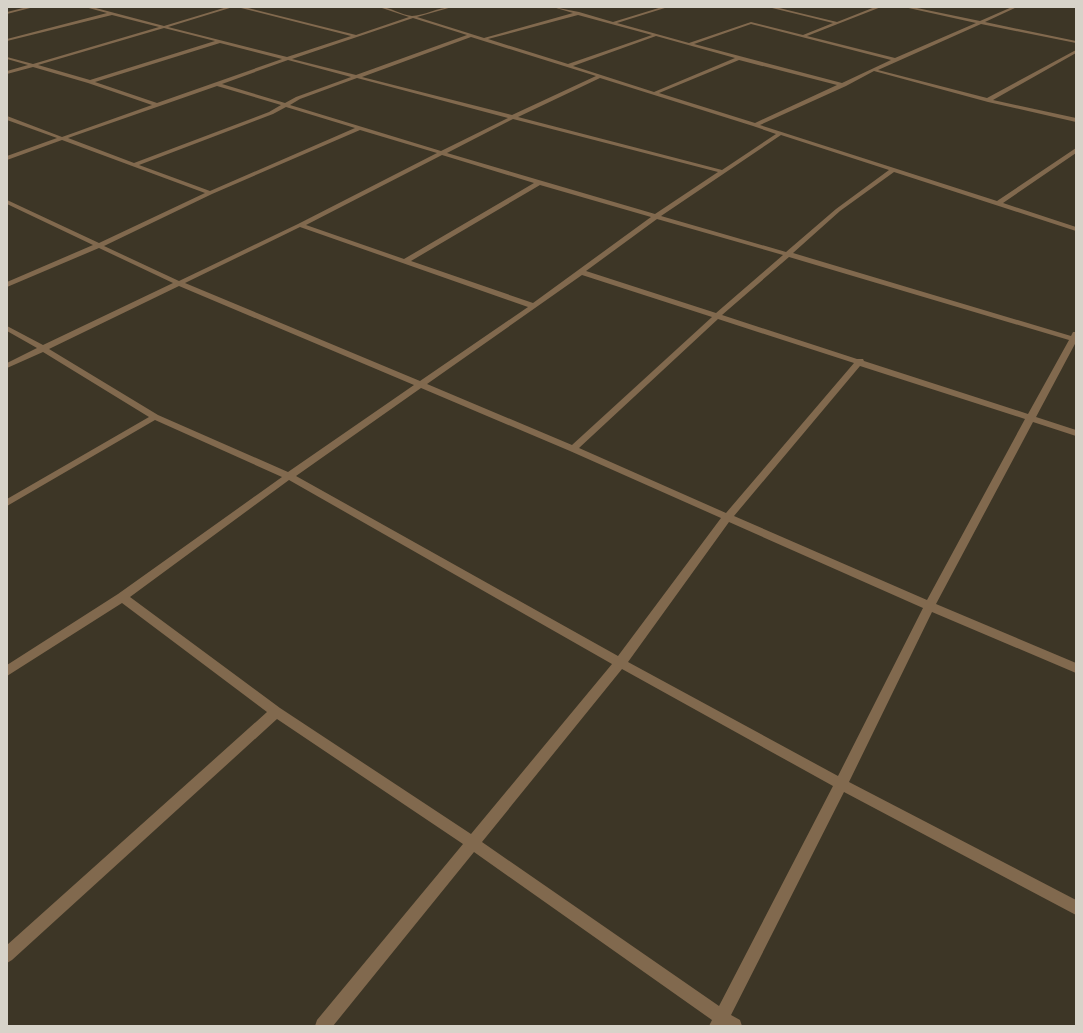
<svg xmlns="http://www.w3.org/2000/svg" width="1083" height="1033" viewBox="0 0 1083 1033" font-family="Commissioner,sans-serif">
	<rect width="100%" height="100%" fill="#3d3626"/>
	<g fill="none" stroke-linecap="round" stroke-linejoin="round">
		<g fill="#81694e" fill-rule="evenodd">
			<path d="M27,7H34L7,14V12Z"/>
			<path d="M85,7H92L164,26L227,7H233L168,27L287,57L351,36L237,7H244L356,35L409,17L379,7C391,7 401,15 412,16C423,16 439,7 452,7L417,17L484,38L573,13L553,7L579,12L613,22L662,7H668L617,23L689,43L751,22L803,35L833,23L768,7H775L837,22L875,7H881L807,36L895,58L976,23L904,7H912L980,21L1012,7H1017L985,22L1076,41V43L981,24L878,70L987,98L1076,50V53L993,100L1076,118V122L988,102L874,71L846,86L760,125L997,201L1076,148V153L1003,203L1076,227V231L894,172L840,211L793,253L1071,336L1073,332H1076V342L1036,417L1076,430V436L1033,422L936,604L1076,663V673L932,612L849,782L1076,900V915L844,792L731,1015L740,1020L742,1026H709L712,1020L474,852L333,1026H315L317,1020L463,844L277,719L12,960L7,963V945L267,712L122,603L7,676V665L118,594L282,477L155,420L7,506V499L149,417L43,352L7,368V363L37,348L7,331V326L43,345L173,283L99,248L7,287V282L93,245L7,204V200L99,243L205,193L62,140L7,160V156L57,138L7,120V116L62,137L152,105L88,83L33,67L7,74V71L28,65L7,59V57L33,64L159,27L112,15L7,41V39L107,13ZM578,15L652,35L568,64L488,39ZM413,18L467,35L356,75L292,59ZM751,24L891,60L842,83L694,44ZM164,28L215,41L90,80L38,65ZM656,36L735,58L654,92L573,66ZM471,37L596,76L512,115L362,77ZM220,43L282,59L157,103L95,82ZM288,60L351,77L296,97L285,103L222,84ZM739,60L837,85L755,123L659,93ZM357,78L508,118L441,151L290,105L300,99ZM600,78L753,126L776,134L722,170L518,117ZM217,86L281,105L269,112L134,163L68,138ZM286,107L355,128L210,191L139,165L273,114ZM513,119L718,172L655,214L447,153ZM360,130L437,153L298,224L179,281L104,246L212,194ZM781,135L889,170L836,209L786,252L661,216ZM442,155L534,183L404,259L306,225ZM540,185L651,217L533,303L411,261ZM657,219L783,255L716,313L586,271ZM300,227L528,307L420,381L185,283ZM789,257L1069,340L1028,414L864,361L863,359H857L722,315ZM582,275L712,317L572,445L427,384ZM179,286L414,385L288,472L158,415L49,349ZM718,319L854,363L726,513L579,448ZM860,366L1025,419L927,600L734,516ZM421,388L570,451L721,518L618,656L296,476ZM289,480L612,664L471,834L280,708L130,597ZM729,522L923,608L838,776L628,662ZM622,669L833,786L719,1006L482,842Z"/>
		</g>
	</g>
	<rect width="1083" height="1033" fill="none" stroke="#d7d3c9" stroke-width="16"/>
</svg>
